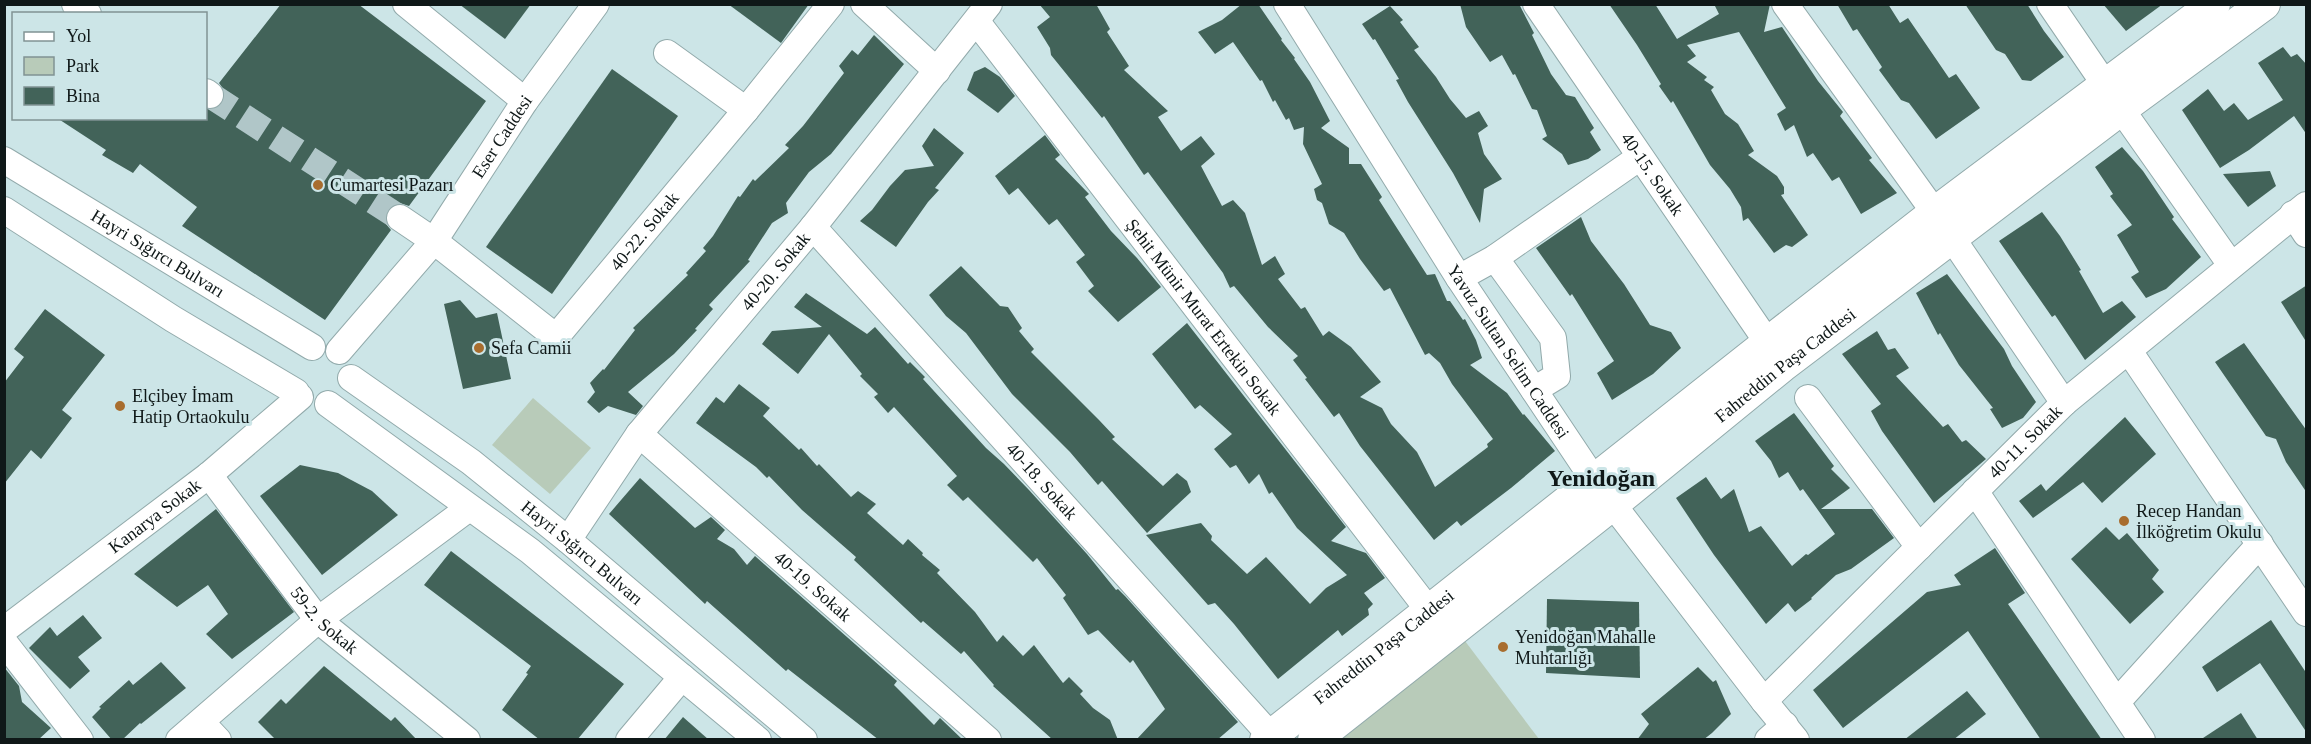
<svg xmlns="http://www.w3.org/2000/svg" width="2311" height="744" viewBox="0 0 2311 744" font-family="'Times New Roman',serif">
	<rect width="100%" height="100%" fill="#cce5e7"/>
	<g fill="#b8cbb9">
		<path d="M533,398L591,448L550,494L492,445Z"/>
		<path d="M1465,641L1539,739H1342Z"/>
	</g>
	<g fill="#426359">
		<path d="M281,4H358L486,101L409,206L400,203L393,205L388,209L385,218L386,224L391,230L325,320L182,226L197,207L140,164L133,173L102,155L106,150L57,118H206V109L216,108L222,104L225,97L224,90L219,83Z"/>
		<path d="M459,4H531L505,39Z"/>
		<path d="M728,4H809L781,43Z"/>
		<path d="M1039,4H1096L1110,29L1107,32L1129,66L1124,70L1168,111L1158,117L1181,151L1201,136L1215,154L1201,166L1222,206L1233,200L1245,213L1262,265L1275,256L1285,274L1278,279L1301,309L1305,307L1323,336L1329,331L1351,347L1381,382L1360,397L1382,408L1391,424L1417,452L1435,487L1488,447L1487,444L1493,439L1452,384L1440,363L1429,353L1425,355L1390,288L1384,291L1360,259L1344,233L1329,224L1322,203L1317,200L1314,189L1322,184L1303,144L1304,127L1294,130L1289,118L1286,120L1275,100L1273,102L1262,80L1260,81L1233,42L1215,54L1198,32L1222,20L1242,4H1258L1282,39L1281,40L1295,58L1294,59L1310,82L1330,121L1321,128L1349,148V164H1361L1382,197L1379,200L1427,275L1435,274L1447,301H1450L1463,320L1465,319L1476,340L1482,358L1470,365L1507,393L1523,415L1524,414L1555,451L1511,488L1461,526L1457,521L1434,540L1360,446L1339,413L1334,417L1305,379L1307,378L1293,360L1298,356L1268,327L1234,286L1230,288L1223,273L1148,172L1144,175L1104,116L1102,118L1051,55L1050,48L1037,27L1050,17Z"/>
		<path d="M1460,4H1519L1534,33L1532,35L1551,74L1566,95L1575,97L1594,128L1590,132L1601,150L1588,159L1568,165L1562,154L1542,139L1547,136L1537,110L1532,109L1515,74L1513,75L1502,55L1490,62L1466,27Z"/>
		<path d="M1609,4H1655L1677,39L1719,14L1714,4H1770L1764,32L1782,27L1818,81L1843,112L1840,116L1872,158L1869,160L1897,193L1861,214L1839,177L1832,181L1813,153L1807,157L1794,125L1785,131L1777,114L1786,108L1739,32L1687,45L1696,56L1687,62L1707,77L1704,80L1714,87L1711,90L1725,114L1738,124L1754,151L1748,155L1777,176L1784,187V194L1781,195L1808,235L1792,247L1786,245L1774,253L1748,218L1743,221L1741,207L1730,189L1710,165L1673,101L1671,103L1659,86L1661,84L1637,45Z"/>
		<path d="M1837,4H1888L1900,23L1908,18L1949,78L1956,74L1980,108L1936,139L1909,103L1901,100L1879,70L1882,67L1857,29L1853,31Z"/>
		<path d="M1965,4H2027L2044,31L2064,57L2031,81L2022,80L2005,54L1996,50Z"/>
		<path d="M2103,4H2163L2126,31Z"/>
		<path d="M1390,6L1403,20L1400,22L1419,47L1414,50L1436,77L1450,99L1466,118L1479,111L1488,126L1478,133L1484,154L1502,179L1484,189L1480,223L1453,173L1408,102L1396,80L1399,79L1375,39L1373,40L1362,24Z"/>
		<path d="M874,35L904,64L831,154L809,172L786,203L788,213L772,223L748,260L750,261L709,305L713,309L695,329L697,330L674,354L628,392L643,406L636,415L608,406L599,413L587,402L595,392L590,383L603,369L604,370L635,330L633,328L688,275L686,273L706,251L703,248L713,236L738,196L740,197L753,179L755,181L789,148L785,145L803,126L844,73L839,66L852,50L858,55Z"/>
		<path d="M2283,47L2291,57L2297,54L2307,65V135L2294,116L2249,150L2220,168L2182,110L2208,89L2224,111L2234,103L2248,120L2283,100L2258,63Z"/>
		<path d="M985,67L1000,77L1015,96L998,113L967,90L974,72Z"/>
		<path d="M612,69L678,116L552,294L486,247Z"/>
		<path d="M934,128L964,153L935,188L939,190L928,202L896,247L860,221L872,210L890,186L905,170L934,166L922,146Z"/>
		<path d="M1045,135L1060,155L1055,159L1089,194L1085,197L1111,231L1137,258L1161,287L1118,322L1088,291L1094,286L1076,262L1085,255L1057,219L1049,225L1018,188L1009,195L995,176Z"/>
		<path d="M2122,147L2143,171L2174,217L2172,219L2201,257L2166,289L2146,298L2131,277L2139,272L2117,235L2132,225L2110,196L2113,194L2095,167Z"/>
		<path d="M2270,171L2276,186L2248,207L2223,174Z"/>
		<path d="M2042,212L2060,236L2081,270L2079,271L2103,313L2122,301L2136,317L2085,360L2055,315L2052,317L1999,241Z"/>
		<path d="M1581,217L1591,241L1624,284L1650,325L1671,332L1681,348L1653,374L1612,400L1597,373L1614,361L1572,294L1570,296L1536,248Z"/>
		<path d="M961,266L1000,306L1008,307L1022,328L1019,331L1034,349L1031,352L1099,420L1115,437L1112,439L1163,486L1177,473L1187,481L1191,492L1147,533L1102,481L1098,485L1070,452L1012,394L966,333L946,316L929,295Z"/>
		<path d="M1947,274L2004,349L2012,366L2036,402L2023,418L2002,428L1990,409L1993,408L1959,365L1940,333L1938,335L1916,293Z"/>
		<path d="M2307,285V343L2281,302Z"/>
		<path d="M806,293L867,334L875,327L908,364L910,362L925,377L923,379L986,448L1004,464L1029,490L1087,554L1116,590L1118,589L1125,596L1238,722L1217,740H1136L1165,709L1133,660L1130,663L1098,630L1088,635L1063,598L1066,595L1037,558L1033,562L968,497L963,501L947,485L957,476L894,407L888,413L874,397L878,394L860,376L862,374L829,334L798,374L762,344L772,331L822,327L794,307Z"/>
		<path d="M460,300L476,318L497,313L511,379L463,389L444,304Z"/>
		<path d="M45,309L105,355L62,410L72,418L41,459L31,450L4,484V383L24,357L14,349Z"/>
		<path d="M1187,323L1346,527L1331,541L1366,553L1385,578L1364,593L1373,604L1368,609L1369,615L1342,636L1338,630L1278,679L1234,624L1215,603L1208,605L1146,535L1201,523L1212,536L1211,540L1247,574L1266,557L1310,604L1326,588L1347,575L1297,528L1272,492L1269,494L1259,474L1249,484L1236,465L1230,468L1214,449L1232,434L1200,405L1195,409L1152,354Z"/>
		<path d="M1877,331L1888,350L1895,348L1909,368L1896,376L1943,427L1948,424L1962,442L1966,440L1986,459L1934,503L1882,431L1871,411L1881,404L1842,354Z"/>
		<path d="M2244,343L2307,431V493L2286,462L2276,439L2266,436L2215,362Z"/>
		<path d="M739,384L770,408L763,416L799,450L801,448L817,466L819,464L851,497L858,491L876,504L867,513L903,545L908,539L923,553L922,555L940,570L937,573L975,612L997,642L1003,635L1023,656L1034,645L1063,683L1069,677L1083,691L1080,694L1093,708L1110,720L1118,740H1053L993,686L994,685L964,651L961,654L923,621L921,623L854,560L856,557L802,510L769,476L767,478L756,467L696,423L716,397L724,403Z"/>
		<path d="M1794,413L1834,466L1831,469L1850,488L1821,509H1872L1894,538L1851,569L1836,575L1811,598L1812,599L1795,612L1788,603L1766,624L1714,555L1676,498L1706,477L1721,499L1734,489L1749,532L1761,526L1792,566L1806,554L1808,555L1835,534L1803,489L1800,491L1788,472L1779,478L1771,461L1755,441Z"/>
		<path d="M2125,417L2156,454L2102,503L2083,482L2033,518L2019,501L2041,484L2046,491Z"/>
		<path d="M300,465L338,473L372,491L398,515L322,575L260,496Z"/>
		<path d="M640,478L695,528L711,517L725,530L717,539L734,549L747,565L755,556L897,681L894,685L934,725L940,718L963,740H879L788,669L786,671L707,601L705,604L609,514Z"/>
		<path d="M216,509L294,612L232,659L206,634L228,614L208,585L177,607L134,574Z"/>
		<path d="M2106,527L2119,540L2127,533L2159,570L2152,579L2164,592L2130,624L2071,559Z"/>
		<path d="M1995,548L2025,593L2008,604L2102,740H2041L1968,631L1843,728L1813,690L1927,592L1961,585L1954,575Z"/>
		<path d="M451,551L624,684L577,740H540L502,710L528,674L526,673L531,666L424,585Z"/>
		<path d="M1547,599L1639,602L1640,678L1546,673Z"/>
		<path d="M83,615L102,638L78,657L90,671L70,689L29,648L50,627L57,636Z"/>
		<path d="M2271,620L2307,674V733L2260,663L2217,692L2202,667Z"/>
		<path d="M161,662L186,688L141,724L140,723L122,740H112L92,717L101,708L99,707L129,680L133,685Z"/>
		<path d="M324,666L391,721L395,717L417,740H276L258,722L281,699L286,704Z"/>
		<path d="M4,667L19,686L22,702L51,728L38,740H4Z"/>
		<path d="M1698,667L1713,682L1716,680L1731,714L1712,733L1703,740H1637L1649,724L1641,714Z"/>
		<path d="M1967,691L1986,714L1953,740H1904Z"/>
		<path d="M2241,713L2258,740H2200Z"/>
		<path d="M683,717L709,740H664Z"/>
	</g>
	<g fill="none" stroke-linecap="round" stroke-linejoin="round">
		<path stroke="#b0c6c8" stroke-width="26" stroke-dasharray="26 13" stroke-linecap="butt" d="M210,95L400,218"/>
		<defs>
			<g id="minor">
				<path d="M75,4L88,14"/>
				<path d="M406,4L525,101"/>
				<path d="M864,4L937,71"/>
				<path id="s1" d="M1287,4L1459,278L1594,480L1764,701L1796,740"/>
				<path id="s2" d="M1536,4L1768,343"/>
				<path d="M1785,4L1935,213"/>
				<path d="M2050,4L2106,86"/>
				<path id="s3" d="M977,22L1430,612"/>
				<path d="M667,53L746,110"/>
				<path d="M206,92L210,95"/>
				<path d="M2121,109L2231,265"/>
				<path id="s4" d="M4,160L312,347"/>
				<path d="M4,210L173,319L296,392"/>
				<path d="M2293,214L2306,234"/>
				<path id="s5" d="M400,218L434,241L556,337L746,110L831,4"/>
				<path id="s6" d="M813,227L1271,736"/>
				<path d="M1952,238L2064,403"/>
				<path d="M1495,258L1553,338L1557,376L1534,390"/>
				<path d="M1459,278L1495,258L1640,157"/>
				<path id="s7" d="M339,351L434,241L525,101L596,4"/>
				<path d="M2129,351L2306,613"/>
				<path id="s8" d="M351,378L471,462L568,540L804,740"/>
				<path d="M1808,398L1919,547"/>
				<path d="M328,404L530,551L758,740"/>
				<path id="s9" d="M639,434L988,740"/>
				<path id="s10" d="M209,475L318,620L467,740"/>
				<path d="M1975,491L2142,740"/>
				<path id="s11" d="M568,540L639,434L813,227L989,4"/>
				<path id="s12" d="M4,630L209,475L300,397"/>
				<path d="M4,642L80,740"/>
				<path id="s13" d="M1764,701L2064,403L2306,205"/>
				<path d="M2117,702L2260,544"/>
				<path d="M201,722L218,740"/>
				<path d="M179,740L318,620L469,508"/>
				<path d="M629,740L682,677"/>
				<path d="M1768,740L1785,725"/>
			</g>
			<g id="major">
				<path id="s14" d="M1266,740L1768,343L1935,213L2214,4"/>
				<path id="s15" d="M1314,740L1614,503L1782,366L2121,109L2264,4"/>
			</g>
		</defs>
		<use href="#minor" stroke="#92aaab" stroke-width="28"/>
		<use href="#major" stroke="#92aaab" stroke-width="34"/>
		<use href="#minor" stroke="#fff" stroke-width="26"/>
		<use href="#major" stroke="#fff" stroke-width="32"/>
	</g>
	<g fill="#a86d2e" stroke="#cce5e7" stroke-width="2">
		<circle cx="318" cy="185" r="6"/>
		<circle cx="479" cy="348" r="6"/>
		<circle cx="120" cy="406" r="6"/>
		<circle cx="2124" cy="521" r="6"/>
		<circle cx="1503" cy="647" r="6"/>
	</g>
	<g text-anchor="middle" stroke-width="6" stroke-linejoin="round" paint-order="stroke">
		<g font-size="18" fill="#0f1818" stroke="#cce5e7">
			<text dy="6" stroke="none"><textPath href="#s7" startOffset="270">Eser Caddesi</textPath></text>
			<text dy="6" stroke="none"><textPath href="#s2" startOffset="206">40-15. Sokak</textPath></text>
			<text dy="6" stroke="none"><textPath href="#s5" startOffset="334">40-22. Sokak</textPath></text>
			<text dy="6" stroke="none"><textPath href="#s4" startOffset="180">Hayri Sığırcı Bulvarı</textPath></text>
			<text dy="6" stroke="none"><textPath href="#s11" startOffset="340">40-20. Sokak</textPath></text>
			<text dy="6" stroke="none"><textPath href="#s3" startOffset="372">Şehit Münir Murat Ertekin Sokak</textPath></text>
			<text dy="6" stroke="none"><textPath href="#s1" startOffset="412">Yavuz Sultan Selim Caddesi</textPath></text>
			<text dy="6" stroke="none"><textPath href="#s15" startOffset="602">Fahreddin Paşa Caddesi</textPath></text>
			<text dy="6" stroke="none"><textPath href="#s13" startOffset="368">40-11. Sokak</textPath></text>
			<text dy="6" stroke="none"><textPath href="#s6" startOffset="342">40-18. Sokak</textPath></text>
			<text dy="6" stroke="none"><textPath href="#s12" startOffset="189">Kanarya Sokak</textPath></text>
			<text dy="6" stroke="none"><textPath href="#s8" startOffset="290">Hayri Sığırcı Bulvarı</textPath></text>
			<text dy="6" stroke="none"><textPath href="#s9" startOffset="231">40-19. Sokak</textPath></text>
			<text dy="6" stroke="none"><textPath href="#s10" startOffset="186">59-2. Sokak</textPath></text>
			<text dy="6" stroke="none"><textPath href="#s14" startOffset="150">Fahreddin Paşa Caddesi</textPath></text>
		</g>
		<g font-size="18" fill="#0f1818" stroke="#cce5e7" text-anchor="start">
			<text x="330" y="191">Cumartesi Pazarı</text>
			<text x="491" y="354">Sefa Camii</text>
			<text x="132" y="402">Elçibey İmam<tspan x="132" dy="21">Hatip Ortaokulu</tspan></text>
			<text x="2136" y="517">Recep Handan<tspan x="2136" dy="21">İlköğretim Okulu</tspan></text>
			<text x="1515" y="643">Yenidoğan Mahalle<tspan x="1515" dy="21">Muhtarlığı</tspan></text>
		</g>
		<g font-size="24" font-weight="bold" fill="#0f1818" stroke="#cce5e7">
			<text x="1601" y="486">Yenidoğan</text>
		</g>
	</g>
	<rect width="2311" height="744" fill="none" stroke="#0f1818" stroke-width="12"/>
	<rect x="12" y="12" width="195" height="108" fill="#cce5e7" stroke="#809394" stroke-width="1.5"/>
	<rect x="24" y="32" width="30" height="9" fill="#ffffff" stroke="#809394" stroke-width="1.5"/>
	<text x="66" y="42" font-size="18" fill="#0f1818">Yol</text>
	<rect x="24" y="57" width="30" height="18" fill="#b8cbb9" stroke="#809394" stroke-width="1.5"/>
	<text x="66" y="72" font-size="18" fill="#0f1818">Park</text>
	<rect x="24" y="87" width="30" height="18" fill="#426359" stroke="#809394" stroke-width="1.5"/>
	<text x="66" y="102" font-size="18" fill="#0f1818">Bina</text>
</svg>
